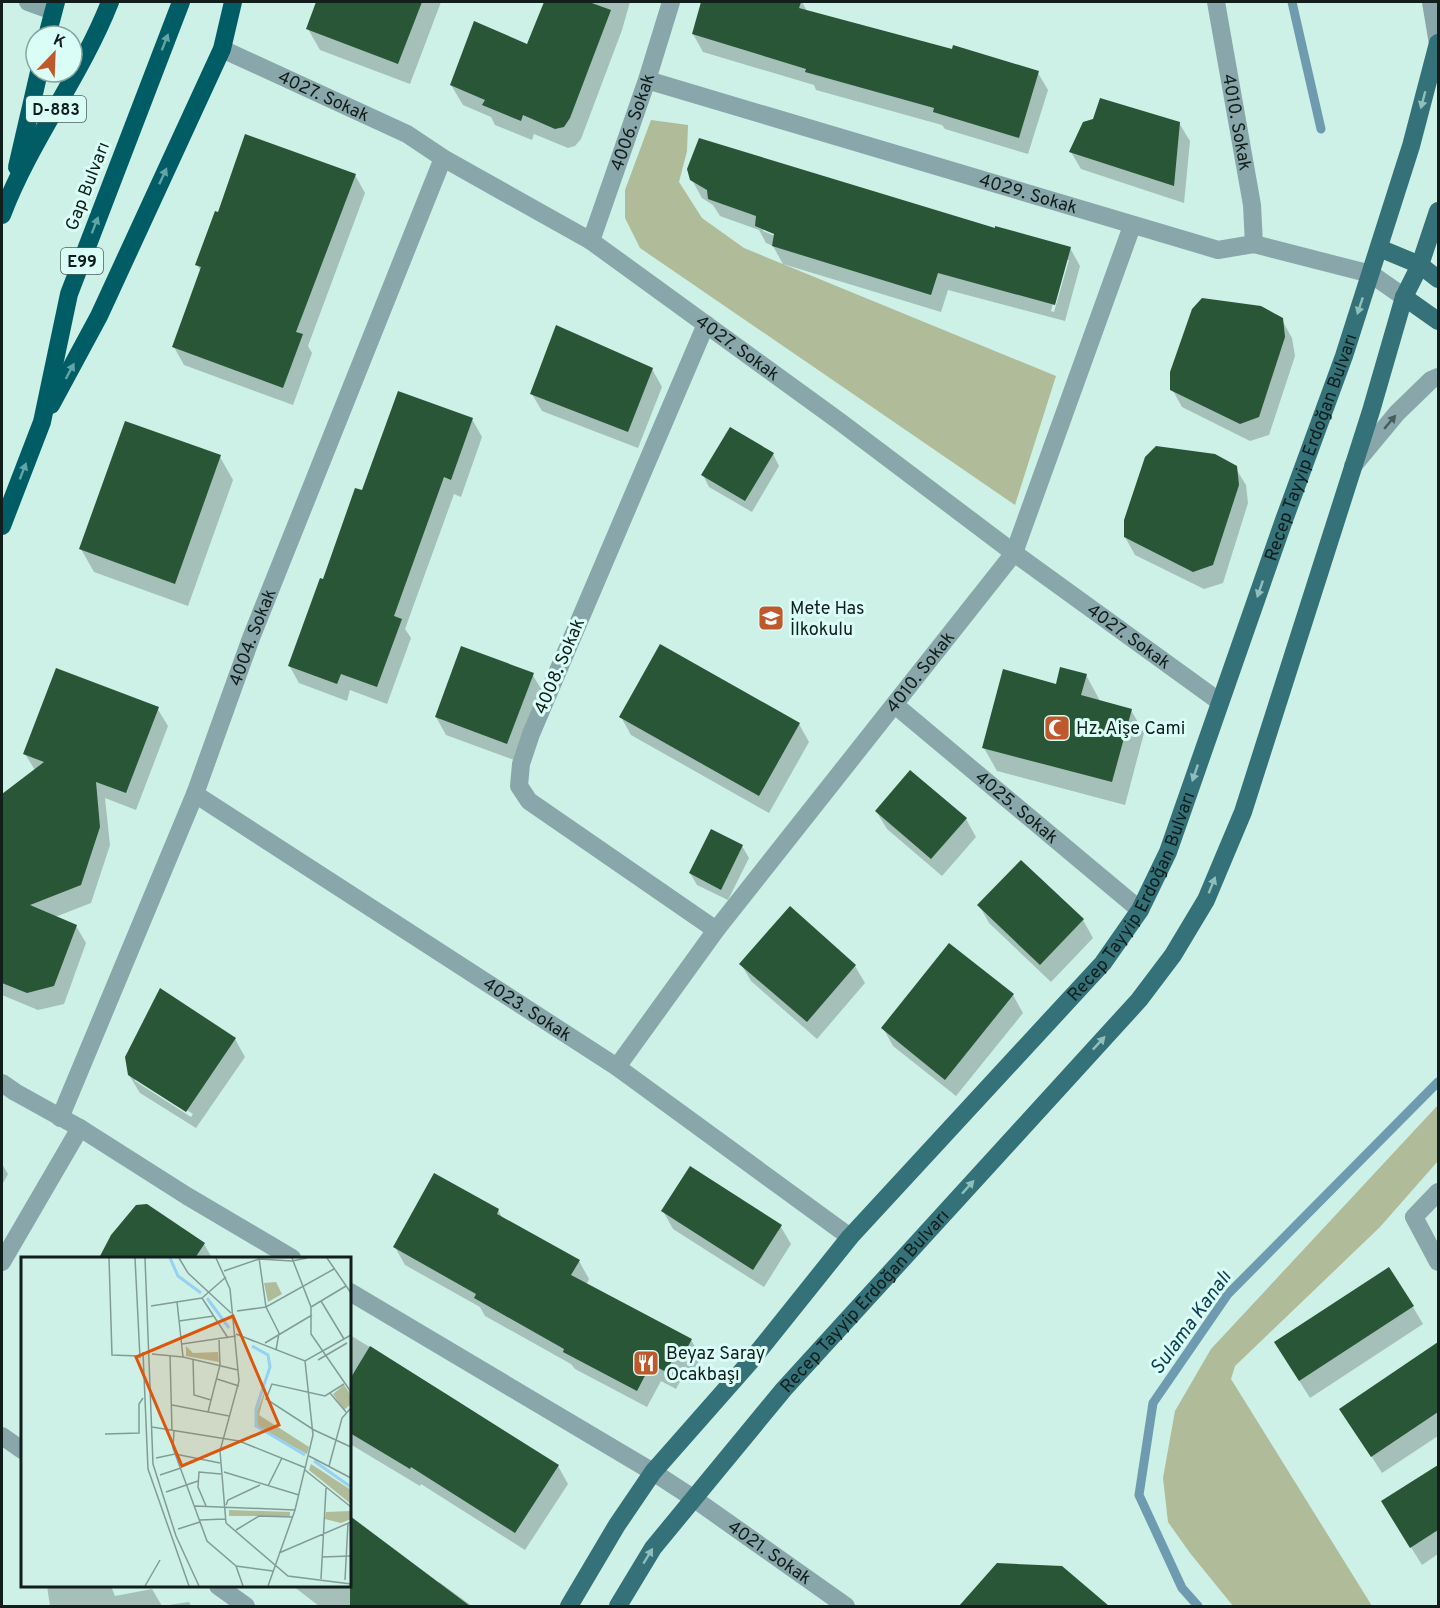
<svg xmlns="http://www.w3.org/2000/svg" width="1440" height="1608" viewBox="0 0 1440 1608" font-family="Overpass,sans-serif">
	<rect width="100%" height="100%" fill="#cdf0e7"/>
	<g fill="#afbb99">
		<path d="M651,120L688,125L687,151L679,182L702,218L744,248L1056,376L1015,505L640,248L625,218V190Z"/>
		<path d="M1438,1105V1161L1380,1227L1235,1366L1231,1379L1372,1606H1233L1190,1553L1168,1522L1163,1478L1175,1411L1211,1349Z"/>
	</g>
	<g fill="#0003" fill-rule="evenodd">
		<path d="M318,2H441L410,84L320,50L308,29Z"/>
		<path d="M546,2H630L622,30L581,139L575,146L568,148L534,134L532,140L495,125L491,117L463,105L451,85L528,46Z"/>
		<path d="M703,2H802L807,11L1038,73L1048,90L1028,154L945,129L942,125L816,90L814,85L703,52L693,34Z"/>
		<path d="M1179,123L1190,141L1184,203L1081,169L1071,152Z"/>
		<path d="M355,175L365,193L308,346L312,353L293,405L184,365L174,347L201,272L197,264Z"/>
		<path d="M692,180L996,230L1070,248L1080,266L1065,321L948,290L941,312L783,264L773,246L766,243L759,230L720,216L713,205L702,198ZM763,228L781,236L780,238L763,231ZM1065,260H1069L1054,312L1051,311Z"/>
		<path d="M1282,320L1292,338L1295,356L1269,435L1250,441L1182,407L1172,389Z"/>
		<path d="M652,369L662,387L638,448L542,411L532,394Z"/>
		<path d="M472,419L482,437L461,497L454,494L405,629L411,638L387,704L350,690L347,701L299,683L289,665L324,581Z"/>
		<path d="M773,454L779,466L752,512L709,487L703,475Z"/>
		<path d="M220,457L233,480L188,606L94,572L81,549Z"/>
		<path d="M1235,467L1246,485L1248,503L1223,583L1204,589L1135,555L1125,537Z"/>
		<path d="M532,674L543,692L517,761L446,735L436,717Z"/>
		<path d="M1086,675L1099,699V701L1131,710L1144,733L1125,805L997,771L984,748L1057,685Z"/>
		<path d="M157,708L168,726L136,810L105,798L110,845L91,903L55,917L76,926L86,943L64,1004L38,1010L2,995V895L11,899L2,879V796L35,770L25,754Z"/>
		<path d="M621,717L799,724L809,742L769,813L631,735Z"/>
		<path d="M876,811L966,819L976,837L942,876L887,829Z"/>
		<path d="M742,846L749,858L728,900L697,885L690,873Z"/>
		<path d="M1021,862L1083,920L1093,938L1051,982L989,923L979,905Z"/>
		<path d="M741,964L855,966L865,983L817,1039L751,981Z"/>
		<path d="M1013,995L1023,1013L956,1096L893,1046L883,1028Z"/>
		<path d="M235,1039L245,1057L196,1128L140,1093L129,1075ZM135,1078L193,1114L191,1117L135,1081Z"/>
		<path d="M2,1164L8,1174L2,1185Z"/>
		<path d="M690,1168L781,1227L791,1244L764,1287L673,1229L663,1211Z"/>
		<path d="M498,1210L503,1219L579,1261L589,1279L586,1285L691,1340L701,1357L691,1375L685,1372L676,1389L661,1381L647,1407L575,1369L571,1364L485,1316L480,1307L405,1265L395,1247Z"/>
		<path d="M113,1236L204,1244L212,1258H102Z"/>
		<path d="M1413,1307L1423,1324L1310,1398L1286,1360Z"/>
		<path d="M350,1335L453,1398L558,1466L568,1484L525,1550L421,1484L420,1486L350,1444Z"/>
		<path d="M1438,1344V1436L1382,1473L1341,1409Z"/>
		<path d="M1438,1467V1554L1422,1565L1383,1502Z"/>
		<path d="M350,1518L438,1584L439,1582L472,1606H319L293,1586H350Z"/>
		<path d="M1061,1567L1106,1606H963L964,1603Z"/>
		<path d="M47,1586H111L115,1596L152,1589L162,1606L189,1602L191,1606H50Z"/>
	</g>
	<g fill="none" stroke-linecap="round" stroke-linejoin="round">
		<g stroke="#6f9bb1" stroke-width="9">
			<path d="M1292,2L1321,129"/>
			<path d="M1198,1606L1182,1588L1139,1495L1153,1403L1228,1294L1438,1082"/>
		</g>
	</g>
	<g fill="#285636">
		<path d="M316,2H422L398,64L306,29Z"/>
		<path d="M544,2H589L611,10L570,118L564,127L555,129L523,115L521,121L482,105L485,100L450,85L474,21L527,44Z"/>
		<path d="M701,2H801L799,8L952,49L953,45L1039,71L1019,138L933,112L934,108L805,72L806,69L692,34Z"/>
		<path d="M1100,98L1180,122L1174,186L1069,152L1083,122L1093,119Z"/>
		<path d="M245,134L356,174L296,332L303,334L283,388L172,347L201,267L195,265L215,211L218,212Z"/>
		<path d="M699,138L995,228V226L1071,247L1055,305L938,273L931,295L772,246L774,234L755,226L756,216L708,199L707,190L690,180L687,169Z"/>
		<path d="M1202,298L1261,306L1283,318L1285,337L1259,417L1240,424L1170,390V372L1192,309Z"/>
		<path d="M556,325L653,368L628,432L530,394Z"/>
		<path d="M398,391L473,418L451,480L444,477L394,616L402,619L377,687L341,674L337,684L288,666L320,578L323,579L355,488L362,490Z"/>
		<path d="M125,421L221,455L175,584L79,549Z"/>
		<path d="M730,427L774,453L745,501L701,475Z"/>
		<path d="M1156,446L1215,454L1237,466L1239,485L1213,565L1193,572L1124,537V520L1145,457Z"/>
		<path d="M660,644L800,723L759,796L619,717Z"/>
		<path d="M461,646L534,673L507,744L435,717Z"/>
		<path d="M1060,667L1087,674L1081,695L1132,709L1112,782L982,748L1003,669L1056,684Z"/>
		<path d="M56,668L159,707L126,793L96,782L100,827L81,885L30,905L77,925L54,986L27,993L2,983V794L44,762L23,754Z"/>
		<path d="M910,770L967,818L931,859L875,811Z"/>
		<path d="M711,829L743,845L721,890L689,873Z"/>
		<path d="M1021,860L1084,919L1040,965L977,905Z"/>
		<path d="M790,906L856,965L807,1022L739,964Z"/>
		<path d="M949,943L1014,994L945,1080L881,1028Z"/>
		<path d="M160,988L236,1038L186,1112L128,1075L125,1057Z"/>
		<path d="M690,1166L782,1225L753,1270L661,1211Z"/>
		<path d="M434,1173L499,1209L497,1214L580,1260L571,1275L692,1339L681,1359L675,1355L666,1372L651,1364L637,1391L563,1352L564,1349L474,1298L476,1294L393,1247Z"/>
		<path d="M147,1204L205,1243L195,1258H99L111,1235L136,1205Z"/>
		<path d="M1389,1267L1414,1306L1299,1381L1274,1342Z"/>
		<path d="M1438,1342V1412L1371,1457L1339,1409Z"/>
		<path d="M370,1346L559,1465L515,1533L411,1467L410,1469L350,1433V1379Z"/>
		<path d="M1438,1465V1530L1410,1548L1381,1501Z"/>
		<path d="M350,1516L470,1606H350Z"/>
		<path d="M997,1563L1062,1566L1109,1606H959Z"/>
	</g>
	<g fill="none" stroke-linecap="round" stroke-linejoin="round">
		<g stroke="#89a7ab" stroke-width="18">
			<path d="M28,2L53,11"/>
			<path id="s1" d="M1216,2L1252,205L1254,244"/>
			<path d="M1431,2L1438,44"/>
			<path id="s2" d="M222,49L407,134L443,158L591,241L839,421L1014,553L1220,702"/>
			<path id="s3" d="M647,80L1218,250L1254,244L1371,274L1404,297"/>
			<path id="s4" d="M591,241L647,80L671,2"/>
			<path d="M706,324L531,734L521,764L519,786L529,801L716,930"/>
			<path d="M1353,466L1397,413L1431,380L1438,377"/>
			<path id="s5" d="M895,705L1140,910"/>
			<path id="s6" d="M195,794L617,1067L850,1237"/>
			<path id="s7" d="M617,1067L716,930L1014,553L1132,226"/>
			<path d="M2,1083L15,1092L80,1128L187,1196L292,1258"/>
			<path id="s8" d="M60,1118L195,794L251,638L443,158"/>
			<path d="M1438,1192L1414,1217L1438,1262"/>
			<path d="M2,1262L80,1128"/>
			<path id="s9" d="M350,1292L653,1472L693,1498L846,1606"/>
			<path d="M2,1436L22,1450"/>
			<path d="M218,1586L246,1606"/>
		</g>
		<g stroke="#347178" stroke-width="18">
			<path d="M1379,248L1420,265L1438,279"/>
			<path d="M1404,297L1438,321"/>
			<path id="s10" d="M569,1606L617,1525L653,1472L749,1363L850,1237L1103,963L1140,910L1168,852L1284,520L1344,356L1411,146L1438,43"/>
			<path id="s11" d="M618,1606L653,1548L784,1389L1139,1000L1173,955L1206,900L1243,812L1371,411L1404,297L1420,265L1438,211"/>
		</g>
		<g stroke="#005d66" stroke-width="18">
			<path d="M47,36L56,2"/>
			<path d="M17,167L39,72"/>
			<path d="M2,215C30,141 81,76 110,2"/>
			<path d="M51,405L99,316L222,49L233,2"/>
			<path d="M2,526L42,422L69,294L181,2"/>
		</g>
	</g>
	<defs><path id="oneway-solid" d="M-6-.8H1V-3.2L6.5 0L1 3.2V.8H-6Z" transform="scale(1.5)"/></defs>
	<g fill="#62a5a6">
		<use href="#oneway-solid" transform="translate(165 42) rotate(-69)"/>
		<use href="#oneway-solid" transform="translate(163 176) rotate(-65)"/>
		<use href="#oneway-solid" transform="translate(95 225) rotate(-69)"/>
		<use href="#oneway-solid" transform="translate(70 371) rotate(-62)"/>
		<use href="#oneway-solid" transform="translate(23 471) rotate(-69)"/>
	</g>
	<g fill="#8fbfbd">
		<use href="#oneway-solid" transform="translate(1423 100) rotate(105)"/>
		<use href="#oneway-solid" transform="translate(1360 306) rotate(108)"/>
		<use href="#oneway-solid" transform="translate(1260 589) rotate(109)"/>
		<use href="#oneway-solid" transform="translate(1195 773) rotate(109)"/>
		<use href="#oneway-solid" transform="translate(1212 885) rotate(-68)"/>
		<use href="#oneway-solid" transform="translate(1099 1043) rotate(-47)"/>
		<use href="#oneway-solid" transform="translate(968 1187) rotate(-48)"/>
		<use href="#oneway-solid" transform="translate(648 1556) rotate(-59)"/>
	</g>
	<use fill="#475c5c" href="#oneway-solid" transform="translate(1390 422) rotate(-50)"/>
	<defs>
		<symbol id="school-square" viewBox="-11 -11 22 22"><rect x="-9" y="-9" width="18" height="18" rx="4" fill="#bf592c" stroke="#dafef5"/><path d="M0-5L7-2L0 1L-7-2ZM-4 1L0 2.5L4 1V4Q0 6-4 4Z" fill="#fff"/></symbol>
		<symbol id="mosque-square" viewBox="-11 -11 22 22"><rect x="-9" y="-9" width="18" height="18" rx="4" fill="#bf592c" stroke="#dafef5"/><path d="M3.5-4.9A6 6 0 1 0 3.5 4.9A5 5 0 1 1 3.5-4.9Z" fill="#fff"/></symbol>
		<symbol id="restaurant-square" viewBox="-11 -11 22 22"><rect x="-9" y="-9" width="18" height="18" rx="4" fill="#bf592c" stroke="#dafef5"/><path d="M-5-6h1v4h1v-4h1v4h1v-4h1v5L-1.5 .5V6h-2V.5L-5-1ZM5-6V6H3V1.5H1.5Q1.5-4 5-6Z" fill="#fff"/></symbol>
	</defs>
	<g fill-rule="evenodd">
		<use href="#school-square" x="756" y="603" width="30" height="30"/>
		<use href="#mosque-square" x="1042" y="713" width="30" height="30"/>
		<use href="#restaurant-square" x="631" y="1348" width="30" height="30"/>
	</g>
	<g text-anchor="middle" stroke-width="6" stroke-linejoin="round" paint-order="stroke">
		<g fill="#dafef5" stroke="#4d615c" stroke-width="1.5">
			<rect x="26" y="96" width="60" height="26" rx="4.5"/>
			<rect x="61" y="248" width="42" height="26" rx="4.5"/>
		</g>
		<g font-size="16" font-weight="bold" fill="#111e1b">
			<text x="56" y="115">D-883</text>
			<text x="82" y="267">E99</text>
		</g>
		<g font-size="18" fill="#111e1b" stroke="#dafef5">
			<text dy="6" stroke="none"><textPath href="#s2" startOffset="112">4027. Sokak</textPath></text>
			<text dy="6" stroke="none"><textPath href="#s4" startOffset="126">4006. Sokak</textPath></text>
			<text dy="6" stroke="none"><textPath href="#s1" startOffset="122">4010. Sokak</textPath></text>
			<text transform="translate(87 186) rotate(-69)" y="6">Gap Bulvarı</text>
			<text dy="6" stroke="none"><textPath href="#s3" startOffset="398">4029. Sokak</textPath></text>
			<text dy="6" stroke="none"><textPath href="#s2" startOffset="598">4027. Sokak</textPath></text>
			<text dy="6" stroke="none"><textPath href="#s10" startOffset="1396">Recep Tayyip Erdoğan Bulvarı</textPath></text>
			<text dy="6" stroke="none"><textPath href="#s2" startOffset="1084">4027. Sokak</textPath></text>
			<text dy="6" stroke="none"><textPath href="#s8" startOffset="518">4004. Sokak</textPath></text>
			<text transform="translate(559 666) rotate(-67)" y="6">4008. Sokak</text>
			<text dy="6" stroke="none"><textPath href="#s7" startOffset="498">4010. Sokak</textPath></text>
			<text dy="6" stroke="none"><textPath href="#s5" startOffset="159">4025. Sokak</textPath></text>
			<text dy="6" stroke="none"><textPath href="#s10" startOffset="910">Recep Tayyip Erdoğan Bulvarı</textPath></text>
			<text dy="6" stroke="none"><textPath href="#s6" startOffset="396">4023. Sokak</textPath></text>
			<text dy="6" stroke="none"><textPath href="#s11" startOffset="393">Recep Tayyip Erdoğan Bulvarı</textPath></text>
			<text dy="6" stroke="none"><textPath href="#s9" startOffset="494">4021. Sokak</textPath></text>
		</g>
		<g font-size="18" fill="#111e1b" stroke="#dafef5" text-anchor="start">
			<text x="790" y="614">Mete Has<tspan x="790" dy="21">İlkokulu</tspan></text>
			<text x="1076" y="734">Hz. Aişe Cami</text>
			<text x="666" y="1359">Beyaz Saray<tspan x="666" dy="21">Ocakbaşı</tspan></text>
		</g>
		<g font-size="20" font-style="italic" fill="#0f3f55" stroke="#dafef5">
			<text transform="translate(1190 1322) rotate(-54)" y="7">Sulama Kanalı</text>
		</g>
	</g>
	<g transform="translate(21 1257)">
		<rect width="330" height="330" fill="#cdf0e7"/>
		<path d="M255,25L261,37L247,45L243,26ZM165,89L172,96L197,95L198,105L165,99ZM246,128L238,158L288,190L286,197L237,170L235,157ZM323,128L330,138V147L323,153L312,137ZM290,207L330,233V247L288,213ZM208,253L269,255V259H208ZM330,254V262L320,266L304,262L305,255Z" fill="#afbb99"/>
		<path fill="none" stroke="#97d1f1" stroke-width="3" d="M149,1L157,19L180,36M186,41L208,71M231,89L247,98L249,110L235,152V169L284,198M293,204L330,230"/>
		<path fill="none" stroke="#829c95" stroke-width="1.5" d="M88,1L91,98L118,99M114,1L119,101M124,1L132,207L155,279L178,329M158,1L167,16L210,56M195,1L209,32L218,124L199,194L205,266L267,319L330,327M238,1L245,50L258,76L255,93M271,1L290,50V77L330,135M306,1L330,36M203,14L238,2L271,4L286,1M181,41L207,81M181,41L205,20M300,44L323,82M156,45L162,100M130,49L181,41M290,50L325,29M216,54L245,50L313,12M158,64L193,59M215,77L284,104L330,78M244,86L291,58M161,87L215,79M122,95L127,212L168,329M131,97L162,100L217,113M149,98L151,174M172,102L173,138L190,143M297,103L326,86M196,122L218,129M323,127L304,139L251,127L245,142L293,173L330,190M309,136L325,155M151,148L208,159M187,155L199,108L198,83M131,170L218,184L285,211M153,174L152,191L186,284L215,309L222,329M84,177L118,176V147L122,141M288,199L330,221M135,201L154,197L199,206M308,209L321,161L330,151M284,213L330,250M203,215L278,238M139,218L160,211M247,229L261,201M145,235L177,224M205,248L207,243L239,228M174,249L274,253M185,249L177,230L178,215L200,217M179,263L204,262M157,272L179,265M215,273L238,259L271,260M258,296L330,265M301,300L330,299M215,309L252,314M300,322L305,231M324,323L327,266M124,329L139,303M247,329L274,253L292,178L284,104"/>
		<path fill="#dd560d" fill-opacity="0.15" stroke="#dd560d" stroke-width="3" d="M212,59L258,168L161,209L115,100Z"/>
		<rect width="330" height="330" fill="none" stroke="#111e1b" stroke-width="3"/>
	</g>
	<rect width="1440" height="1608" fill="none" stroke="#111e1b" stroke-width="6"/>
	<g transform="translate(54 54) rotate(23)"><circle r="28" fill="#dafef5" stroke="#8aa49e" stroke-width="1.5"/>
	<path d="M0-4.5L10 22L0 15L-10 22Z" fill="#bf592c"/>
	<text y="-9" font-size="16" font-weight="bold" text-anchor="middle" fill="#111e1b">K</text>
	</g>
</svg>
